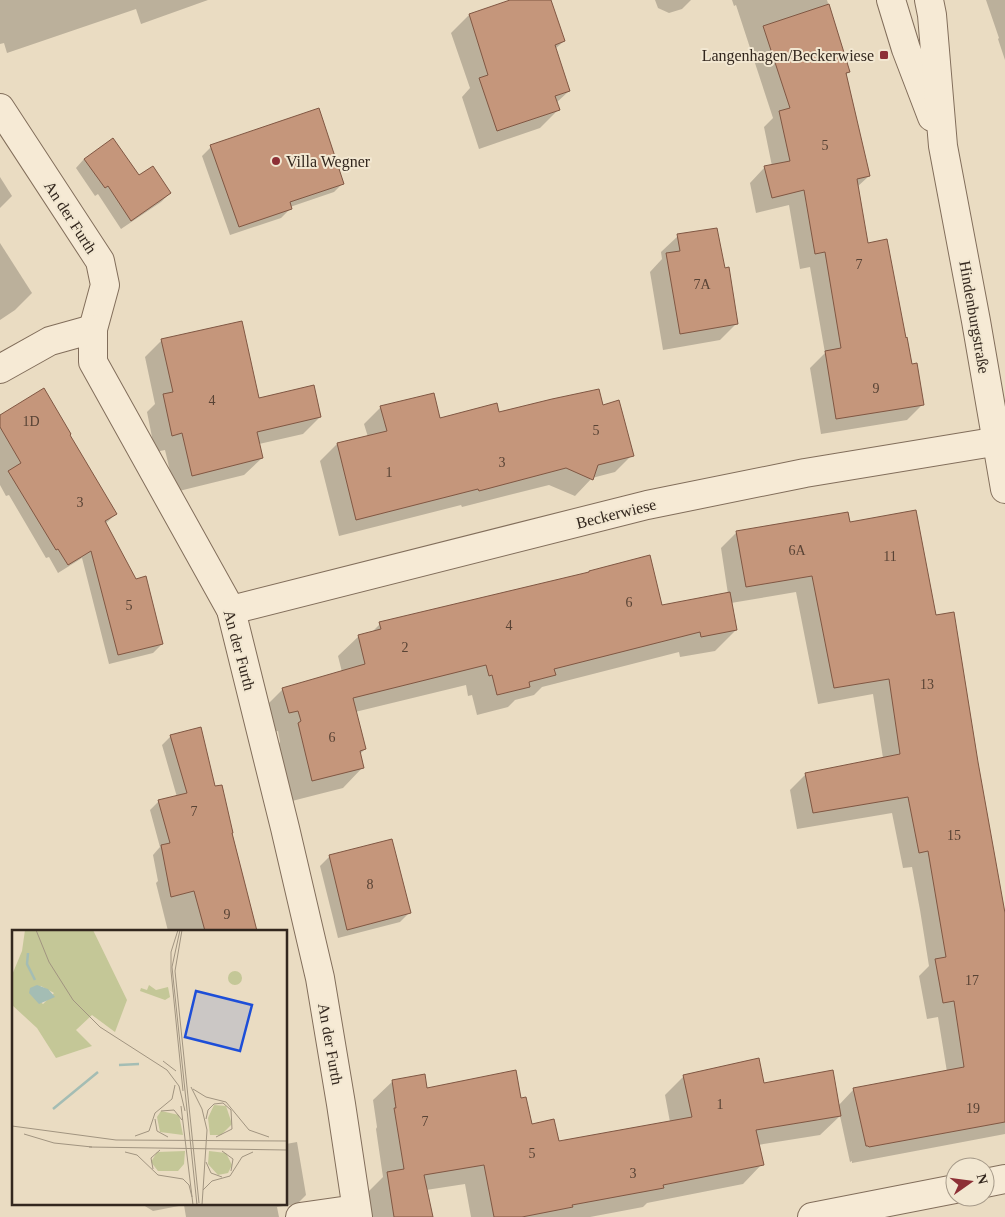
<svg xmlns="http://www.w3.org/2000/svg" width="1005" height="1217" viewBox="0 0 1005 1217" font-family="Georgia,serif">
	<rect width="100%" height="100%" fill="#eadcc2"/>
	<g fill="#0003">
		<path d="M0,0H208L141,24L136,9L7,53L4,43L0,44Z"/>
		<path d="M513,0H550L564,41L555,49L569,91L556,103L558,110L540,128L479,149L462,97L470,88L451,33L469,15Z"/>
		<path d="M655,0H691L682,9L669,13L658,8Z"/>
		<path d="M732,0H827L849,71L846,75L869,176L857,187L867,244L911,366L923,404L907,420L821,434L810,368L825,353L810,267L800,269L789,205L756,213L750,183L765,167L772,166L764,127L773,118L736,5L734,6Z"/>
		<path d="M986,0H1005V60L998,39L999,38Z"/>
		<path d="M211,147L343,183L334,192L290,207V209L281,218L230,235L202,156Z"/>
		<path d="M84,159L138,177L170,193L161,202L121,229L98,194L95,196L76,168Z"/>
		<path d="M0,177L12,196L0,208Z"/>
		<path d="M678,236L737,323L720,340L663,350L650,272L662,259L661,252Z"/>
		<path d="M0,243L32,293L15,310L0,320Z"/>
		<path d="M162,340L258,400L320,417L303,434L259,444L262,458L244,475L175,492L165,450L155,452L147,412L155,404L145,357Z"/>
		<path d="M602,406L632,455L615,472L592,478L575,496L549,485L462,507L461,505L339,536L320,461L337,444L368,437L364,424L381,407L439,419Z"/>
		<path d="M0,416L68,435L116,514L105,524L136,580L162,644L153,653L109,664L82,558L58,573L49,557L46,558L9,495L6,496L0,485Z"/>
		<path d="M849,523L935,616L977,763L1005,922V1134L852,1163V1161L850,1162L840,1116L820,1135L758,1145L762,1164L743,1184L647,1203L643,1207L590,1217H471L465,1184L426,1190L431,1217H372L368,1192L383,1177L376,1129L377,1127L373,1100L393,1081L426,1090L520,1099L532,1125L558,1142L670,1122L665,1095L684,1076L763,1085L838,1106L854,1089L947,1072L938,1017L927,1019L919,976L929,966L920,910L912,867L903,868L892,813L797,829L790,790L806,774L883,758L873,694L818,704L796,592L731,603L736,630L715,651L680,657L679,652L542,687L534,695L515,700L508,707L477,715L472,695L468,696L466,685L355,712L365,749L360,754L363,767L343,788L292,801L278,745L280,742L278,731L269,733L262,710L283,689L342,672L338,656L359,636L371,633L380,624L661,606L728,594L721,548L737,532Z"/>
		<path d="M171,736L214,788L232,832L256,931H168L156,883L158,881L153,855L160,847L150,810L159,801L177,797L162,745Z"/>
		<path d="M391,841L409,913L400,922L338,938L320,866L329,857Z"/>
		<path d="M297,1142L306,1195L297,1204L277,1207L279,1217H186L184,1205L153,1211L140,1203H286V1144Z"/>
	</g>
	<g fill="#c5967b" stroke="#805743">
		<path d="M510,0H551L565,41L555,45L570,91L555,96L560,110L497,131L479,78L488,75L469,14Z"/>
		<path d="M829,4L850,72L846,73L870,176L857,179L868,243L887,239L906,338L907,337L912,364L917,363L924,405L836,419L825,351L841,348L825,252L815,254L804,190L772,198L764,166L790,161L779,111L790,108L763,26Z"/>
		<path d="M319,108L344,184L290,202L292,209L239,227L210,145Z"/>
		<path d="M113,138L139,175L153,166L171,193L131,221L108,186L105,188L84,159Z"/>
		<path d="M717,228L725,268L729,267L738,324L680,334L666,253L680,251L677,234Z"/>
		<path d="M242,321L259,398L314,385L321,417L257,432L263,458L192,476L182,433L172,436L163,394L173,392L161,339Z"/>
		<path d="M44,388L71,434L70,435L117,514L105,521L136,579L146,576L163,644L118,655L91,551L68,565L58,549L56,550L8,471L21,463L0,427V415Z"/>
		<path d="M599,389L603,405L619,400L634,456L598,465L593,480L566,468L479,491L478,489L356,520L337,443L387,431L380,406L434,393L440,418L497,403L499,412L552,399Z"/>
		<path d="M916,510L936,615L954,612L978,762L1005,913V1122L869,1147L868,1146H866L853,1088L964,1067L954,1001L943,1003L935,959L946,957L928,851L919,853L908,797L813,813L805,773L900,754L889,679L834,688L812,576L746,587L736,531L848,512L850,522Z"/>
		<path d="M650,555L662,605L730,592L737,630L701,637L700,632L554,669L556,675L529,682L530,687L497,695L492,675L489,676L486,665L353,698L366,749L360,751L364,768L312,781L298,723L301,721L298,711L289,713L282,688L365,664L358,635L381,629L379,622L589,572V571Z"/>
		<path d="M201,727L215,786L222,785L233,833H232L257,931H205L194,891L171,897L161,845L170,843L158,800L187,793L170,735Z"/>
		<path d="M392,839L411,913L347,930L329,855Z"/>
		<path d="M759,1058L764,1083L833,1070L841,1116L756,1130L764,1165L663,1185L664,1188L572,1205L573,1207L522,1217H494L484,1165L424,1175L433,1217H394L387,1172L404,1169L394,1108H396L392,1080L425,1074L427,1088L516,1070L521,1098L526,1097L532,1124L554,1119L559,1141L692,1117L683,1075Z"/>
	</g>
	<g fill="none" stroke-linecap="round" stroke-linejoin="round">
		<defs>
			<g id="minor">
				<path d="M891,0L906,49L932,117"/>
				<path d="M929,0L932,15L943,146L976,321L1005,489"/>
				<path d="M0,108L100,261L105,285L93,329V362L231,610L285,828L320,978L341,1104L358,1217"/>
				<path d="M0,369L50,341L93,329"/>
				<path d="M231,610L647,505L805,473L1005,440"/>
				<path d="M985,1183L1005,1179"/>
				<path d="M300,1217L356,1209"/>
				<path d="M812,1217L955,1189"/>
			</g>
		</defs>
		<use href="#minor" stroke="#826e5b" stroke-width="30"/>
		<use href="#minor" stroke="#f6ead5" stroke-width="28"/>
	</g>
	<g fill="#8d3036" stroke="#f2e7d1" stroke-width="2">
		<rect x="879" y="50" width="10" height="10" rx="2.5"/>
		<circle cx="276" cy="161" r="5"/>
	</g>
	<g text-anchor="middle" stroke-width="4" stroke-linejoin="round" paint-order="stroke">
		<g font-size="14" fill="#584335">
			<text x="825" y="150">5</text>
			<text x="859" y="269">7</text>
			<text x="702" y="289">7A</text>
			<text x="876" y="393">9</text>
			<text x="212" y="405">4</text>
			<text x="31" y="426">1D</text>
			<text x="596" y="435">5</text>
			<text x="502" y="467">3</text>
			<text x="389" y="477">1</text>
			<text x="80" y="507">3</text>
			<text x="797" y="555">6A</text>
			<text x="890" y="561">11</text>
			<text x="629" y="607">6</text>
			<text x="129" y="610">5</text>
			<text x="509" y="630">4</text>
			<text x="405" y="652">2</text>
			<text x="927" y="689">13</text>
			<text x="332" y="742">6</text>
			<text x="194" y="816">7</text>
			<text x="954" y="840">15</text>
			<text x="370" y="889">8</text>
			<text x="227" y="919">9</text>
			<text x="972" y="985">17</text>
			<text x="720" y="1109">1</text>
			<text x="973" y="1113">19</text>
			<text x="425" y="1126">7</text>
			<text x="532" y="1158">5</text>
			<text x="633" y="1178">3</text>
		</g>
		<g font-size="16" fill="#33271e" stroke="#f2e7d1" text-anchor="end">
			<text x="874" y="61">Langenhagen/Beckerwiese</text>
			<text x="286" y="167" text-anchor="start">Villa Wegner</text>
		</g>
		<g font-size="16" fill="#33271e" stroke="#f2e7d1">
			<text transform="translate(71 217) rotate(57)" y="6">An der Furth</text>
			<text transform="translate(975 317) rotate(80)" y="6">Hindenburgstraße</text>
			<text transform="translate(616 513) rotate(-14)" y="6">Beckerwiese</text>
			<text transform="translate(240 650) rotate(75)" y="6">An der Furth</text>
			<text transform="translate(331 1044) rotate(80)" y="6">An der Furth</text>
		</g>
	</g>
	<g transform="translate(12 930)">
		<rect width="275" height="275" fill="#eadcc2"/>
		<path d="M13,0H81L115,70L103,102L80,85L64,100L80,116L44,128L25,98L0,75V45L10,21ZM29,56L42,63L31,74L20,65ZM216 48a7 7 0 1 1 14 0a7 7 0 1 1-14 0ZM137,55L144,60L156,57L158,67L153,70L128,61L129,58L135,60ZM202,175L214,176L220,194L209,205H198L196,188ZM149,181L167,185L171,205L148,202L145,187ZM173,221L172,234L166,241H146L139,232L145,222ZM197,221L214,223L220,235L216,243L206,245L196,234Z" fill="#c4c797" fill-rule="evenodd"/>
		<path d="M25,55L36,59L43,67L27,74L17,63L18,58Z" fill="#a4bdb4"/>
		<path fill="none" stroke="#a4bdb4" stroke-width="2.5" d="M16,23L15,34L23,50M107,135L127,134M41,179L86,142"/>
		<path fill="none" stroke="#a19480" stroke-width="1" d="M24,0L37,32L61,70L88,97L155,140L167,156L173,181M166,0L159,22V41L171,161M168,0L160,37L185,275M170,0L163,41L187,273M151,131L164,141M179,157L190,179L195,200L190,275M181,159L194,167L214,172L237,200L257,207M169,176L181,275M149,181L162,180L170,190M143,189L145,201L156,207M194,189L196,180L202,174L211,173L219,180L220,199L204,207M0,196L104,210L275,211M12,204L42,213L80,217M123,206L137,201L143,183L160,169L163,155M77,217L275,220M210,221L221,229L219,241M113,222L125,225L146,245L171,249L177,255L180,267M194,232L199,243L210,247M141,239L139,228L148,220M191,260L200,251L218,246L230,227L241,222"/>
		<path fill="#1d4ed8" fill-opacity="0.15" stroke="#1d4ed8" stroke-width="2.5" d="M184,61L240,75L228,121L173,107Z"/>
		<rect width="275" height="275" fill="none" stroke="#33271e" stroke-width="2.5"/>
	</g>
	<g transform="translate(970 1182) rotate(76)"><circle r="24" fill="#f2e7d1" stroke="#a69a89"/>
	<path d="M0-4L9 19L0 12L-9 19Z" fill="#8d3036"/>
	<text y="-8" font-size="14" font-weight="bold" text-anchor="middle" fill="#33271e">N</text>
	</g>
</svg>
